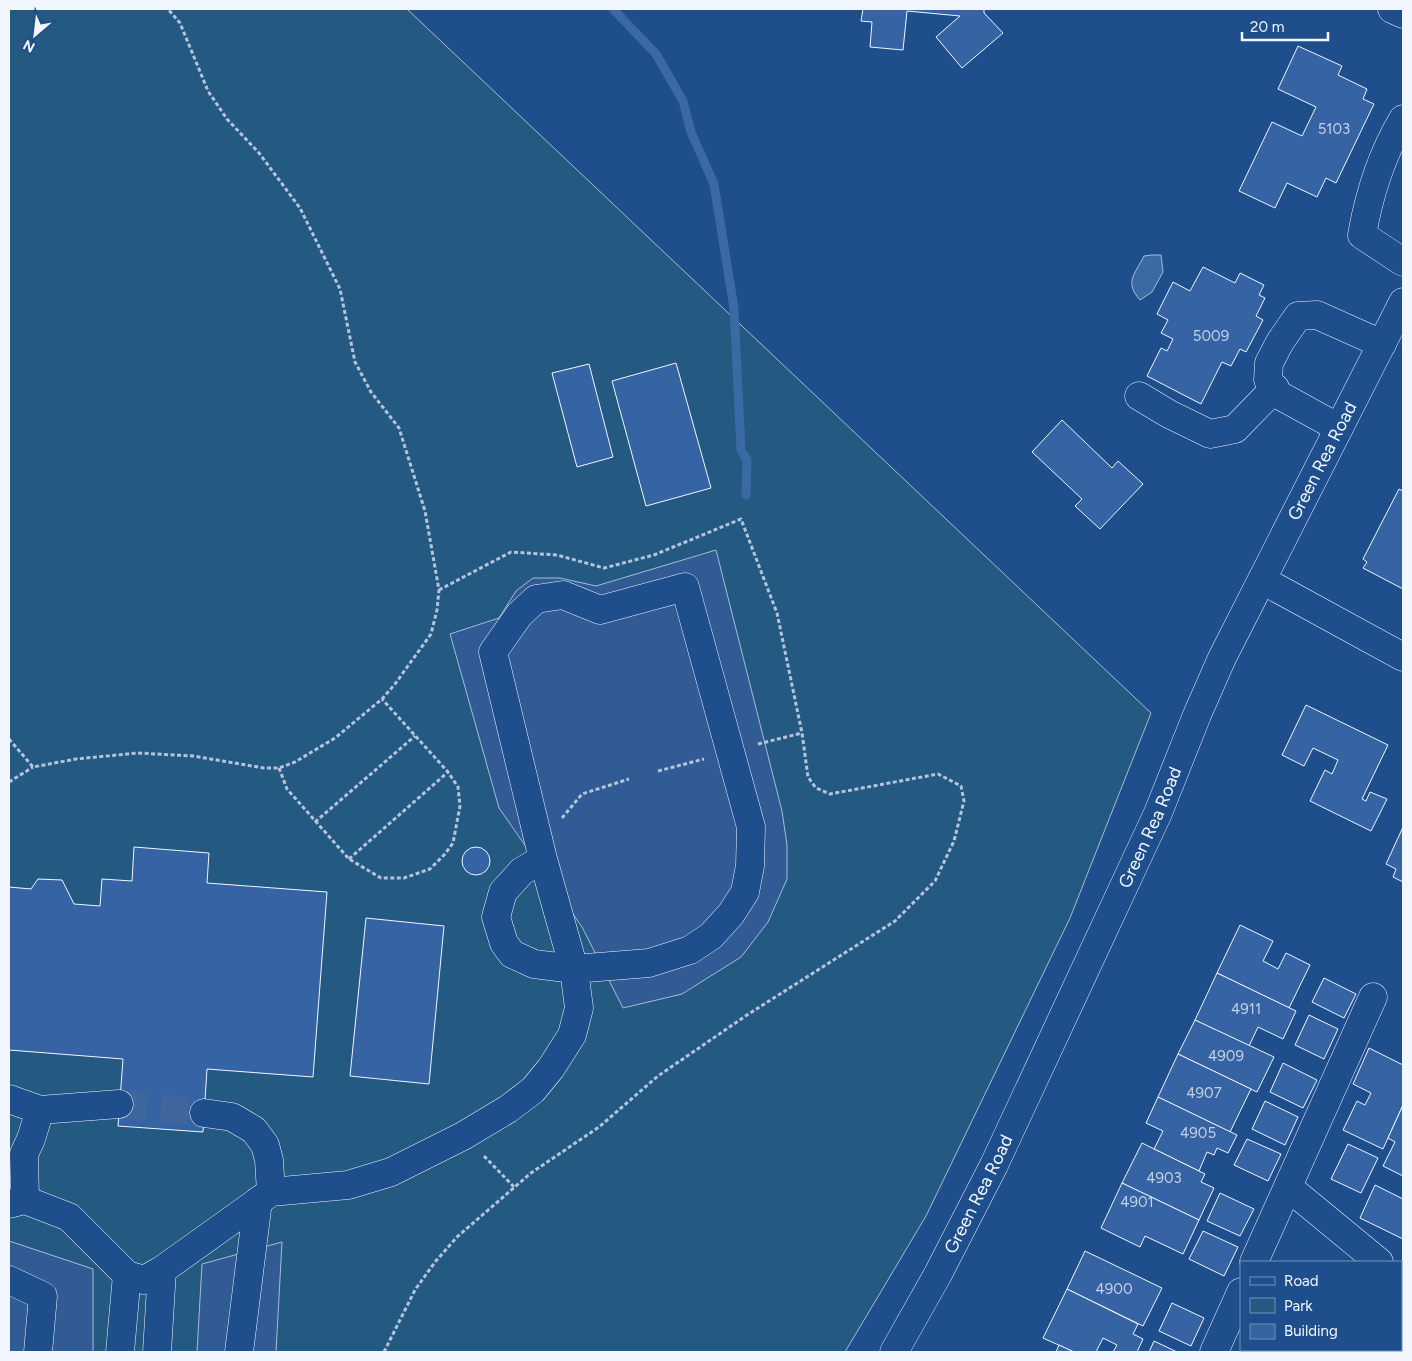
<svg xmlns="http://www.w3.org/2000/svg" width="1412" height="1361" viewBox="0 0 1412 1361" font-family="Figtree,sans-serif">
	<rect width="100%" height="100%" fill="#1f4e8c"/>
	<path fill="#245a82" stroke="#a8bbd7" d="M9,9H407L1151,713L1070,918L926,1216L845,1352H9Z"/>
	<g fill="#305b95" stroke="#a8bbd7">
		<path d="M716,550L782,811L787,845V879L768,922L741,957L682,994L623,1008L582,927L499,808L450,634L499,618L516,591L533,578H560L596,586Z"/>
		<path d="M9,1241L93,1269V1352H9Z"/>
		<path d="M282,1242L276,1352H197L202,1264Z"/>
	</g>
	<path fill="#3b69a3" stroke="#a8bbd7" d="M1152,255H1161L1163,272L1152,292L1140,300C1124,282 1135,274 1144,256Z"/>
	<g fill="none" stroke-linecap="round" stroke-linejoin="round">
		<path stroke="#3b69a3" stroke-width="9" d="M613,9L656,54L683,101L691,132L714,184L734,308L741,450L747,460L746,495"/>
	</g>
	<g fill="#3563a3" stroke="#f2f6ff">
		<path d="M863,9H984V13L1003,33L962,68L936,37L960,16L907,11L903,50L870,47L872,22L861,21Z"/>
		<path d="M1298,46L1342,66L1338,75L1367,89L1363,99L1374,104L1336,183L1326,178L1317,197L1287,183L1275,208L1239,191L1272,122L1302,136L1316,107L1278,89Z"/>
		<path d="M1203,267L1235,283L1240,273L1264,285L1259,295L1265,298L1256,316L1263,320L1246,352L1240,349L1231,366L1222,362L1201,404L1147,376L1161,348L1167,351L1173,339L1161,333L1168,320L1157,314L1173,282L1190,291Z"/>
		<path d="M676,363L711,488L646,506L612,381Z"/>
		<path d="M589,364L613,457L577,467L552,373Z"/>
		<path d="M1062,420L1112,468L1118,461L1143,484L1100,529L1075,506L1082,499L1032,452Z"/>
		<path d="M1399,489L1403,491V589L1363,568L1367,562L1363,559Z"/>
		<path d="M1306,705L1388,745L1362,799L1366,801L1370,792L1387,799L1371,831L1310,801L1325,770L1332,774L1338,760L1313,748L1304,766L1282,755Z"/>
		<path d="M1403,827V882L1393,877L1396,869L1386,864Z"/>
		<path d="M134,847L209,853L207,883L327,892L313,1077L207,1069L203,1132L118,1126L123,1059L9,1050V887L31,889L38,879L62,880L74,904L100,906L102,879L132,881Z"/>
		<circle cx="476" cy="861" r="14"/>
		<path d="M366,918L444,926L429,1084L350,1076Z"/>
		<path d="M1240,925L1273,941L1263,961L1278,969L1286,953L1310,965L1289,1008L1217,973Z"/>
		<path d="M1217,973L1296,1011L1283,1039L1258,1027L1249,1046L1195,1020Z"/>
		<path d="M1324,978L1356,994L1344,1018L1312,1002Z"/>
		<path d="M1309,1015L1338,1029L1324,1059L1295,1045Z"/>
		<path d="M1195,1020L1274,1057L1257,1092L1178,1054Z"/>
		<path d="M1369,1048L1403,1065V1105L1383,1149L1343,1130L1357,1101L1365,1105L1371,1093L1353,1084Z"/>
		<path d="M1178,1054L1251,1089L1230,1132L1158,1097Z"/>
		<path d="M1283,1063L1317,1080L1303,1108L1270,1092Z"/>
		<path d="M1158,1097L1237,1135L1228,1153L1217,1148L1214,1155L1207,1152L1199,1171L1154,1149L1163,1131L1146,1123Z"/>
		<path d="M1265,1101L1298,1117L1285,1145L1252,1129Z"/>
		<path d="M1403,1105V1176L1383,1166L1395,1142L1388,1138Z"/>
		<path d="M1247,1139L1281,1154L1268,1181L1234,1165Z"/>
		<path d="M1142,1143L1205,1174L1201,1182L1214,1188L1199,1220L1122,1183Z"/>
		<path d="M1348,1144L1378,1158L1361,1193L1331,1179Z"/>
		<path d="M1122,1183L1199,1220L1183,1254L1145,1236L1140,1247L1101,1228Z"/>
		<path d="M1375,1185L1403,1199V1239L1360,1218Z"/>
		<path d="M1220,1193L1254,1209L1240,1236L1207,1221Z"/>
		<path d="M1203,1231L1238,1247L1224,1276L1189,1259Z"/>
		<path d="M1085,1251L1162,1288L1143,1326L1067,1289Z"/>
		<path d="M1067,1289L1138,1324L1133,1334L1143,1339L1137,1352H1113L1117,1345L1103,1338L1096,1352H1074L1043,1338Z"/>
		<path d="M1172,1303L1204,1318L1191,1346L1159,1331Z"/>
		<path d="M1154,1341L1177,1352H1149Z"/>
		<path d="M1059,1345L1074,1352H1056Z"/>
	</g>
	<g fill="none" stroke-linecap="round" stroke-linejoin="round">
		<path stroke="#3f679d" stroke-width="28" stroke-dasharray="28 14" stroke-linecap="butt" d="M119,1104L204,1113"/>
		<defs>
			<g id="minor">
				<path d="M1392,9L1403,14"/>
				<path d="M1403,119C1382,154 1369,195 1362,235L1403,262"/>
				<path d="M1139,396L1169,414L1210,434L1235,429L1275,388"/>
				<path d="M1339,428L1279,395L1268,380L1269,363L1280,342L1298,316L1317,315L1382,344"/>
				<path d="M1262,580L1403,657"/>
				<path d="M9,1099L40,1110"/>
				<path d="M204,1113L232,1117L254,1130L265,1145L269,1160L271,1192"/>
				<path d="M1288,1187L1379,1262"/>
				<path d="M25,1200L24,1154L31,1139L40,1110L119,1104"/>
				<path d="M9,1204L25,1200L69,1217L127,1275L144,1280L162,1270L271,1192L348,1185L391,1172L463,1136L508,1109L533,1090L551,1068L572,1035L579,1008L574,969L543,859L493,652L519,615L536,599L563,595L600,610L685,587L751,827L750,866L745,892L731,914L711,936L690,950L649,963L574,969L534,964L512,954L504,943L496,917L503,892L522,871L543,859"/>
				<path d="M1254,1262L1373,997"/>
				<path d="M9,1280L43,1296L38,1352"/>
				<path d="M1401,1280L1403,1282"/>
				<path d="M120,1352L127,1275"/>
				<path d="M157,1352L162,1270"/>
				<path d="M239,1352L258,1201"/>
				<path id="s1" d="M894,1352L938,1274L994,1165L1158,813L1197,715L1222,658L1403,302"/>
				<path d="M1214,1352L1241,1292"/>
			</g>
		</defs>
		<use href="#minor" stroke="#f2f6ff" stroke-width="29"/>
		<g stroke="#b3c4dc" stroke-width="3" stroke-dasharray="4 2.5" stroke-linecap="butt">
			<path d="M9,739L33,767L76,759L138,753L193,756L264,768H279L295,762L335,738L382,699L395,684L431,634L437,610L439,590L425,511L399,428L371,392L355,362L340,289L300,208L259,153L227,119L208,91L180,23L168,9"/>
			<path d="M758,744L802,733"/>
			<path d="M279,768L287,789L349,859L381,878H404L430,869L445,854L453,843L460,806L458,787L448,772L382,699"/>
			<path d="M658,771L704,759"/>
			<path d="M9,782L33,767"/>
			<path d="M562,818L582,794L629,779"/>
			<path d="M315,822L415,736"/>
			<path d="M349,859L448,772"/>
			<path d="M484,1156L515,1188"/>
			<path d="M384,1352L415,1290L435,1262L457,1237L531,1173L599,1127L658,1076L747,1015L895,921L935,881L954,841L964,801L961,786L938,774L830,794L816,788L808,777L802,733L777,613L741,519L654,555L604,568L557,555L511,552L439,590"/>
		</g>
		<use href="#minor" stroke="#1f4e8c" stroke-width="28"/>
	</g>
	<g text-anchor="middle" stroke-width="4" stroke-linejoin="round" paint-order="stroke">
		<g font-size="15" fill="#c3d1e8">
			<text x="1334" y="134">5103</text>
			<text x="1211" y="341">5009</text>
			<text x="1246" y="1014">4911</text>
			<text x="1226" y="1061">4909</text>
			<text x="1204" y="1098">4907</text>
			<text x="1198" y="1138">4905</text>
			<text x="1164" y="1183">4903</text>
			<text x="1137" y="1207">4901</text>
			<text x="1114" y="1294">4900</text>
		</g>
		<g font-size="18" fill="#f2f6ff" stroke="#1f4e8c">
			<text dy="6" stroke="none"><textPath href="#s1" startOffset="989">Green Rea Road</textPath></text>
			<text dy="6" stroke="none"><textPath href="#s1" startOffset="584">Green Rea Road</textPath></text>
			<text dy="6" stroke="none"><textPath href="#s1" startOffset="179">Green Rea Road</textPath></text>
		</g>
	</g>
	<rect width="1412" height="1361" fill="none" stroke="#f2f6ff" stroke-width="20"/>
	<rect x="1240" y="1261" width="162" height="90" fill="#1f4e8c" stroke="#7391ba"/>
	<rect x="1250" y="1277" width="25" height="8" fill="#1f4e8c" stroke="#7391ba"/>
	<text x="1284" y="1286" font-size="15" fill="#f2f6ff">Road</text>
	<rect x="1250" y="1298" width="25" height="15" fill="#245a82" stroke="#7391ba"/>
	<text x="1284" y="1311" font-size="15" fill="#f2f6ff">Park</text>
	<rect x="1250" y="1324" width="25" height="15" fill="#3563a3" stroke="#7391ba"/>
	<text x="1284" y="1336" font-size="15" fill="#f2f6ff">Building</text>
	<g transform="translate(35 35) rotate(208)" stroke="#1f4e8c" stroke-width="4" paint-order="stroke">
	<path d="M0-4L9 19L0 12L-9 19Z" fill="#f2f6ff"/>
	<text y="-8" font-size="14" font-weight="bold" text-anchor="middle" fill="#f2f6ff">N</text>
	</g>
	<path d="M1242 32v8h86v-8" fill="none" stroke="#f2f6ff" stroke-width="2.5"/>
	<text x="1250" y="32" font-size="15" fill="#f2f6ff" stroke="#1f4e8c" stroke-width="4" paint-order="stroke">20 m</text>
</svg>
